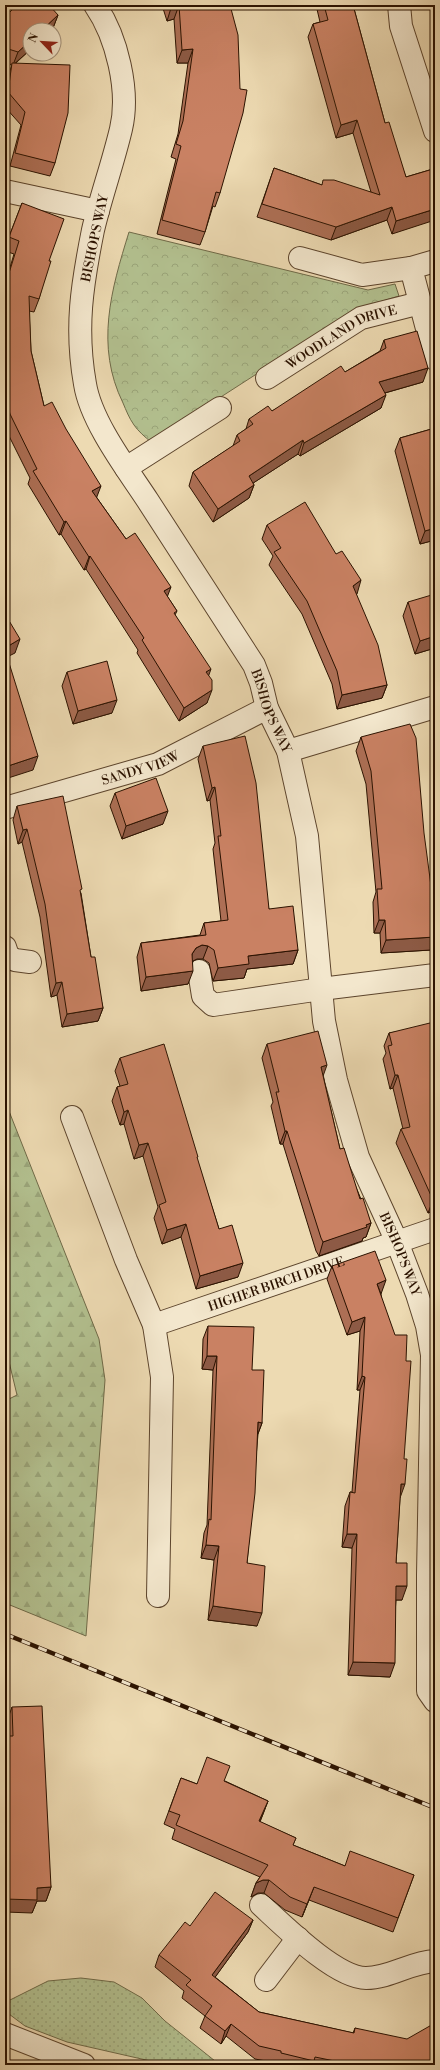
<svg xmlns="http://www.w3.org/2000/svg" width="440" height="2070" viewBox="0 0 440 2070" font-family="'Libre Bodoni',serif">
	<defs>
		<pattern id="grass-dots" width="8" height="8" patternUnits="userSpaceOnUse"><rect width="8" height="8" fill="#b3c190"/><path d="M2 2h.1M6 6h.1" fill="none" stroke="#9aa57a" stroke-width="1.8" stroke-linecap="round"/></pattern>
		<pattern id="forest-firs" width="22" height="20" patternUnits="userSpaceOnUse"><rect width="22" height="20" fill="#b3c190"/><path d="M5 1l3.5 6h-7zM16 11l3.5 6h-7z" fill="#9aa57a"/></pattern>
		<pattern id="park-crowns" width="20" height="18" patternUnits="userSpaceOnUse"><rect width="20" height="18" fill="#b3c190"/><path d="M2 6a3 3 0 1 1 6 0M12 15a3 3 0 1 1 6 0" fill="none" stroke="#9aa57a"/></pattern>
	</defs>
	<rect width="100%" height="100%" fill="#eddab2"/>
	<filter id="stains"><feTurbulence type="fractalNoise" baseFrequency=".005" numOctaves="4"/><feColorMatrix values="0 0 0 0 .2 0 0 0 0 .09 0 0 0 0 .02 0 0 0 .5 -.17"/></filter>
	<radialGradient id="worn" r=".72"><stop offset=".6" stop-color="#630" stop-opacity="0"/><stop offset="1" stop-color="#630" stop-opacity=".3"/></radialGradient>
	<path fill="url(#grass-dots)" stroke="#6f6a48" d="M81,1978L114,1982L142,1998L165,2021L220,2065H168L67,2042L25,2026L5,2011V2004L8,2001L48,1981Z"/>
	<path fill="url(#forest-firs)" stroke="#6f6a48" d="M5,1101L99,1339L105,1380L86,1636L5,1603V1401L17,1395L5,1345Z"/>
	<path fill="url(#park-crowns)" stroke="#6f6a48" d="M129,232L368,290L395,284L399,296L359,308L151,442C145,437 138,431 134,425C129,418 126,410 123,403C95,346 111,290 129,232Z"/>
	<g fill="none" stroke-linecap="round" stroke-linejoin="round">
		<defs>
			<g id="minor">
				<path id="s1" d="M95,5C117,37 130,91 121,129C113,163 101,196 93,230C82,285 75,328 85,384C91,422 127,469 148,501C183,556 219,610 254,665L261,683L267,708L288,751L307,836L324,1021L336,1080L358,1157L397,1242L417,1294L427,1326L432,1355L428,1575V1691L435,1701"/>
				<path d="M399,5L401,26L435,131"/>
				<path d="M5,191L98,211"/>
				<path d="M300,258L362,275L411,268"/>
				<path d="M435,261L411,268L435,359"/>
				<path id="s2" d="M267,378L361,318L420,303"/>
				<path d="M126,468L220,408"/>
				<path d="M288,751L435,707"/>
				<path id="s3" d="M5,808L158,764L267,708"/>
				<path d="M5,947L8,956L15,960L30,962"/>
				<path d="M199,971L203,996L213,1005L321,989L435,975"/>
				<path d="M72,1117L126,1260L154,1325L162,1377L158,1596"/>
				<path id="s4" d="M154,1325L435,1229"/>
				<path d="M261,1905C284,1926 336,1978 366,1978C390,1978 411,1962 435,1961"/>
				<path d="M266,1980L298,1938"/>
				<path d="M5,2034L84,2065"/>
			</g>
		</defs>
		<use href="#minor" stroke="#5c442c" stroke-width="24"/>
		<use href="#minor" stroke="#f3e7cd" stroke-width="22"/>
		<defs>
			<path id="rail" d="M5,1634L435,1808"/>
		</defs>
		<use href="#rail" stroke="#2b1200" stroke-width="4.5"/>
		<use href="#rail" stroke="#f3e7cd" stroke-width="3" stroke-dasharray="9" stroke-linecap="butt"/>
	</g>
	<g fill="#ad6f55" stroke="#2b1200">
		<path d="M162,5H230L220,193L215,207L213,206L205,232L200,245L157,234L176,159L171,157L178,134L188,63H177L174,19L167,21Z"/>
		<path d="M316,5H355H353L385,123L406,177L433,169L392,234L387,220L331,240L257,217L274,168L322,185L371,192L353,133L336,138L308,37L313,24L320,22Z"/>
		<path d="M58,15L53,28L16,63L55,163L50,176L10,166L21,125L5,107V95L8,76L12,65L5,63V17Z"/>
		<path d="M22,203L49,261L39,299L34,312L29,311L31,351L44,406L97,498L126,539L167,596L177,611L175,615L208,675L207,703L179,721L137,653L138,650L86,569L84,570L61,534L59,535L28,484L30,478L5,428V284L14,254L5,251V247Z"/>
		<path d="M384,340L423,382L385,393L381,408L300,456L298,454L253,483L254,485L249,498L213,522L189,486L193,472L233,446L237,435L246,429L249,419L272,411L345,372L380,351Z"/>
		<path d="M435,428V540L420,544L395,451L400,438Z"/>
		<path d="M267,525L357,594H356L387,685L382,698L337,709L332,684L302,614L269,565L273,556L262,539Z"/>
		<path d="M408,602L435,648L415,654L403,616Z"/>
		<path d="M67,672L112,713L73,724L62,686Z"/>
		<path d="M361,737L431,950L381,953L380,933H374L373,902L376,892L366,784L356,751Z"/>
		<path d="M203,746L269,909L298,950L293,964L247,969L244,978L213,981L209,963L203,959H197L193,961L188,984L141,991L137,957L141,943L200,935L204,923L221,921L213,849L215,843L210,800L207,801L198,759Z"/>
		<path d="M115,793L163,824L122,839L110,806Z"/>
		<path d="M17,806L81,893L91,957L103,1008L98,1021L62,1027L57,995L51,997L40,917L22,842L18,844L13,820Z"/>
		<path d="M435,1026V1210L428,1213L396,1143L401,1129H403L393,1088L390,1089L383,1059L386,1053L384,1046L389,1033Z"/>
		<path d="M267,1044L323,1076L340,1149L371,1223L366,1237L363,1238L362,1241L319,1256L316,1251L283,1144H280L271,1106L273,1102L262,1058Z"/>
		<path d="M120,1058L197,1160L219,1229L238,1277L196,1289L181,1237L162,1244L154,1218L158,1207L143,1156L134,1159L124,1124L120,1125L112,1101L117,1087L120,1086L115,1071Z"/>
		<path d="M332,1266L381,1294L400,1498L396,1563L402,1600H396L390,1677L348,1675L352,1548L342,1547L345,1506L350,1492H352L360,1390H357L360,1331L347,1335L327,1279Z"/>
		<path d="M208,1326L252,1370L262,1423L258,1434L247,1563L257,1626L208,1620L214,1560L201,1558L204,1533L207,1525L213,1370L202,1369L203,1339Z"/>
		<path d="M12,1707L51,1887L46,1901H37L32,1913L8,1736L7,1721Z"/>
		<path d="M181,1778L197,1784L225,1781L268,1801L260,1822L296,1838L293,1845L345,1866L414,1875L393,1932L309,1900L302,1917L285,1910L264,1893H258L251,1897L256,1883L260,1877L172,1839L175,1829L164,1824Z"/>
		<path d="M253,1920L248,1932L215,1977L259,2012L353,2033L355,2028L435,2065H277V2063L255,2059L226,2036L221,2044L200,2028L205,2016L182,1998L184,1991L155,1967L159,1955L190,1926Z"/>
	</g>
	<g fill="#8d5a45" stroke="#2b1200">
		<path d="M179,5L174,19L167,21L171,8Z"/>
		<path d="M58,15L53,28L51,30H42Z"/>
		<path d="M30,41V50L13,65L18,52Z"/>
		<path d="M193,49L188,63H177L182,50Z"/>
		<path d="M357,120L353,133L336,138L341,125Z"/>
		<path d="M392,207L387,220L331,240L336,227Z"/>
		<path d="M435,209V220L392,234L396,221Z"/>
		<path d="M428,368L423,382L374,396L379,382Z"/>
		<path d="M386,395L381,408L300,456L304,443Z"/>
		<path d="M303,440L298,454L244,489L249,476Z"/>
		<path d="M254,485L249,498L213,522L218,509Z"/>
		<path d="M101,486L96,499L92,491Z"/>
		<path d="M66,521L61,534L59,535L64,522Z"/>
		<path d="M435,528V540L420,544L425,531Z"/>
		<path d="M90,556L86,569L84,570L89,557Z"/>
		<path d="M361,580L357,594L348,599L353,586Z"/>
		<path d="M171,587L166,600L164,591Z"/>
		<path d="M435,636V648L415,654L420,641Z"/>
		<path d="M20,639L15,653L5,658V648Z"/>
		<path d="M211,669L206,683V672Z"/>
		<path d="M387,685L382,698L337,709L342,695Z"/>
		<path d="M212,690L207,703L179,721L184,708Z"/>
		<path d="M117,700L112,713L73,724L78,711Z"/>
		<path d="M38,756L33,770L5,779V767Z"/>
		<path d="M215,787L210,800L207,801L212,788Z"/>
		<path d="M168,811L163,824L122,839L126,826Z"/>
		<path d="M27,829L22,842L18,844L23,830Z"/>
		<path d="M379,920H385L380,933H374Z"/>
		<path d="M435,937V939L431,950L381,953L386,940Z"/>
		<path d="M202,945L208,946L203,959H197L191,962L192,954L196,948Z"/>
		<path d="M298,950L293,964L247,969L244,978L213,981L218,968L248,956Z"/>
		<path d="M193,971L188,984L141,991L146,977Z"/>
		<path d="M62,982L57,995L51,997L56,983Z"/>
		<path d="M103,1008L98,1021L62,1027L67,1014Z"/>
		<path d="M327,1065L322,1079L321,1067Z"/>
		<path d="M395,1075H398L393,1088L390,1089Z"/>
		<path d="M128,1110L124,1124L120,1125L124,1112Z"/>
		<path d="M285,1131H287L283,1144H280Z"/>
		<path d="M148,1143L143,1156L134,1159L139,1145Z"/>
		<path d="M435,1199V1210L428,1213L433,1200Z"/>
		<path d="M371,1223L366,1237L363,1238L362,1241L319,1256L323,1242L366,1225Z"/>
		<path d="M186,1224L181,1237L162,1244L167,1230Z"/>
		<path d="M243,1263L238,1277L196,1289L200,1276Z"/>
		<path d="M386,1280L381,1294L377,1284Z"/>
		<path d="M365,1317L360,1331L347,1335L352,1322Z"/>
		<path d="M207,1356H217L213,1370L202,1369Z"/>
		<path d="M362,1376L365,1377L360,1390H357Z"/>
		<path d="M258,1422L262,1423L257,1436Z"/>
		<path d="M401,1484H405L400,1498Z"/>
		<path d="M347,1534H357L352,1548L342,1547Z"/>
		<path d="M206,1545L219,1546L214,1560L201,1558Z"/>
		<path d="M396,1586H407L402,1600H391Z"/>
		<path d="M213,1606L262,1613L257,1626L208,1620Z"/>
		<path d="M353,1662L395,1663L390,1677L348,1675Z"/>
		<path d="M268,1801L263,1814L254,1835L259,1821Z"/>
		<path d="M263,1880H269L264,1893H258L251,1897L256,1883Z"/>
		<path d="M51,1887L46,1901H37L32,1913L5,1912V1899L37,1888Z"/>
		<path d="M314,1887L309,1900L302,1917L307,1904Z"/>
		<path d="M253,1920L248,1932L208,1987L212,1975Z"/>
		<path d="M231,2024L226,2036L221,2044L225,2031Z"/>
		<path d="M435,2058V2065H425Z"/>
	</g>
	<g fill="#c98163" stroke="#2b1200">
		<path d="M17,5H49L58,15L42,30H30V41L18,52L5,48V17Z"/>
		<path d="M171,5H230L238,35L240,89L247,90L243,113L220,193L216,192L205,232L162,220L181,146L176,144L183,121L193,49L182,50L179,5L171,8Z"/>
		<path d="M324,5H353L385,123L389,122L406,177L433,169L435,176V209L396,221L392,207L336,227L262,204L274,168L322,185L323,180H334L380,195L357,120L341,125L313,24L328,20Z"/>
		<path d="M12,63L70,65L68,113L55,163L15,153L25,112L8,92Z"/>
		<path d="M22,203L64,219L49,261H51L39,299L29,296L31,351L44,406L52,402L66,429L101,486L92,491L126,539L135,533L171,587L164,591L177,611L174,613L211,669L206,672L212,680V690L184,708L142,640L144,638L90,556L89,557L66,521L64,522L33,471L37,469L10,414L5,395V286L19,241L9,237Z"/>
		<path d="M417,331L428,368L379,382L386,395L304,443L303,440L249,476L254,485L218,509L193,472L240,441L237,435L253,424L249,419L268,406L272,411L341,366L345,372L386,348L384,340Z"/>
		<path d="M435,428V528L425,531L400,438Z"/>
		<path d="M305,502L336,554L342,551L361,580L353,586L378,645L387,685L342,695L337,671L307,601L274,552L281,548L267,525Z"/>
		<path d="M435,594V636L420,641L408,602Z"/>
		<path d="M5,614L20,639L5,648Z"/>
		<path d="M5,650L38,756L5,767Z"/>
		<path d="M107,661L117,700L78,711L67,672Z"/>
		<path d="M410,724L416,738L424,833L431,886L433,885L435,925V937L386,940L385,920H379L377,889H382L371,771L361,737Z"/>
		<path d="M245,736L256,783L269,909L293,906L298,950L248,956L249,964L218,968L214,950L208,946L202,945L196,948L192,954L193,971L146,977L141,943L206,935L204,923L228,920L218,836H221L215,787L212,788L203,746Z"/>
		<path d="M156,778L168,811L126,826L115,793Z"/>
		<path d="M63,796L82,889L80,890L91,957H95L103,1008L67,1014L62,982L56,983L45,904L27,829L23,830L17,806Z"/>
		<path d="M434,1022L435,1026V1199L433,1200L401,1129L410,1127L398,1075H395L388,1046L392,1045L389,1033Z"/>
		<path d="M318,1031L327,1065L321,1067L340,1149L344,1148L360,1199L363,1198L371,1223L366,1225L367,1227L323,1242L321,1238L287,1131H285L276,1092H279L267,1044Z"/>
		<path d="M164,1044L198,1157H197L219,1229L232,1225L243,1263L200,1276L186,1224L167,1230L159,1205L166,1202L148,1143L139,1145L128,1110L124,1112L117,1087L128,1084L120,1058Z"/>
		<path d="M375,1251L386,1280L377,1284L395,1335H407L406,1361H411L404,1459H407L405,1484H401L396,1563H407V1586H396L395,1663L353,1662L357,1534H347L350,1492L355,1493L365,1377L362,1376L365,1317L352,1322L332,1266Z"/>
		<path d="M208,1326L254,1327L252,1370H264L262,1423L258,1422L255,1493L247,1563L265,1566L262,1613L213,1606L219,1546L206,1545L209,1519L211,1520L217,1356H207Z"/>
		<path d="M42,1706L51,1887L37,1888V1900L5,1899V1736H13L12,1707Z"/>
		<path d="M207,1757L230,1766L224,1781L268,1801L259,1821L296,1838L293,1845L345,1866L350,1851L414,1875L398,1918L314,1887L307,1904L290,1897L269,1880H263L256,1883L268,1865L176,1825L180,1815L169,1811L181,1778L197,1784Z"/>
		<path d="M215,1892L253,1920L212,1975L259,2012L354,2033L355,2028L407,2039L435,2023V2058L425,2065H354L315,2057L314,2061L281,2053V2051L259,2046L231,2024L225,2031L205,2016L212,2006L186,1985L191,1980L159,1955L185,1922L190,1926Z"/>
	</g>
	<g text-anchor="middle" stroke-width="3" stroke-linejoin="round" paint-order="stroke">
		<g font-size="13" fill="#2b1200" stroke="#f3e7cd">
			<text transform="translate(94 238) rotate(-78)" y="5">BISHOPS WAY</text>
			<text dy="5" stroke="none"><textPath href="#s2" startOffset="86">WOODLAND DRIVE</textPath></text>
			<text dy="5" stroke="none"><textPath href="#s1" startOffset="768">BISHOPS WAY</textPath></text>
			<text dy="5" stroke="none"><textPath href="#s3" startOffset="141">SANDY VIEW</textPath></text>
			<text dy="5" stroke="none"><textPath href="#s1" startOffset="1331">BISHOPS WAY</textPath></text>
			<text dy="5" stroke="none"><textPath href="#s4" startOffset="129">HIGHER BIRCH DRIVE</textPath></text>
		</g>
	</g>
	<rect width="440" height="2070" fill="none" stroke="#eddab2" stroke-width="20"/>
	<rect x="6" y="6" width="428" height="2058" fill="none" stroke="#2b1200" stroke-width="2"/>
	<rect x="10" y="10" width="420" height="2050" fill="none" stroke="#2b1200"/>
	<g transform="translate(42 42) rotate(295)"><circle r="19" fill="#f3e7cd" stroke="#a3927b"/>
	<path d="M0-3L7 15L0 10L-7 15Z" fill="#8f2418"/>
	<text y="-6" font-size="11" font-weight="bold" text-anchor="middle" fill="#2b1200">N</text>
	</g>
	<rect width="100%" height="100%" filter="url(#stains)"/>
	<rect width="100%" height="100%" fill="url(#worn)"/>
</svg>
